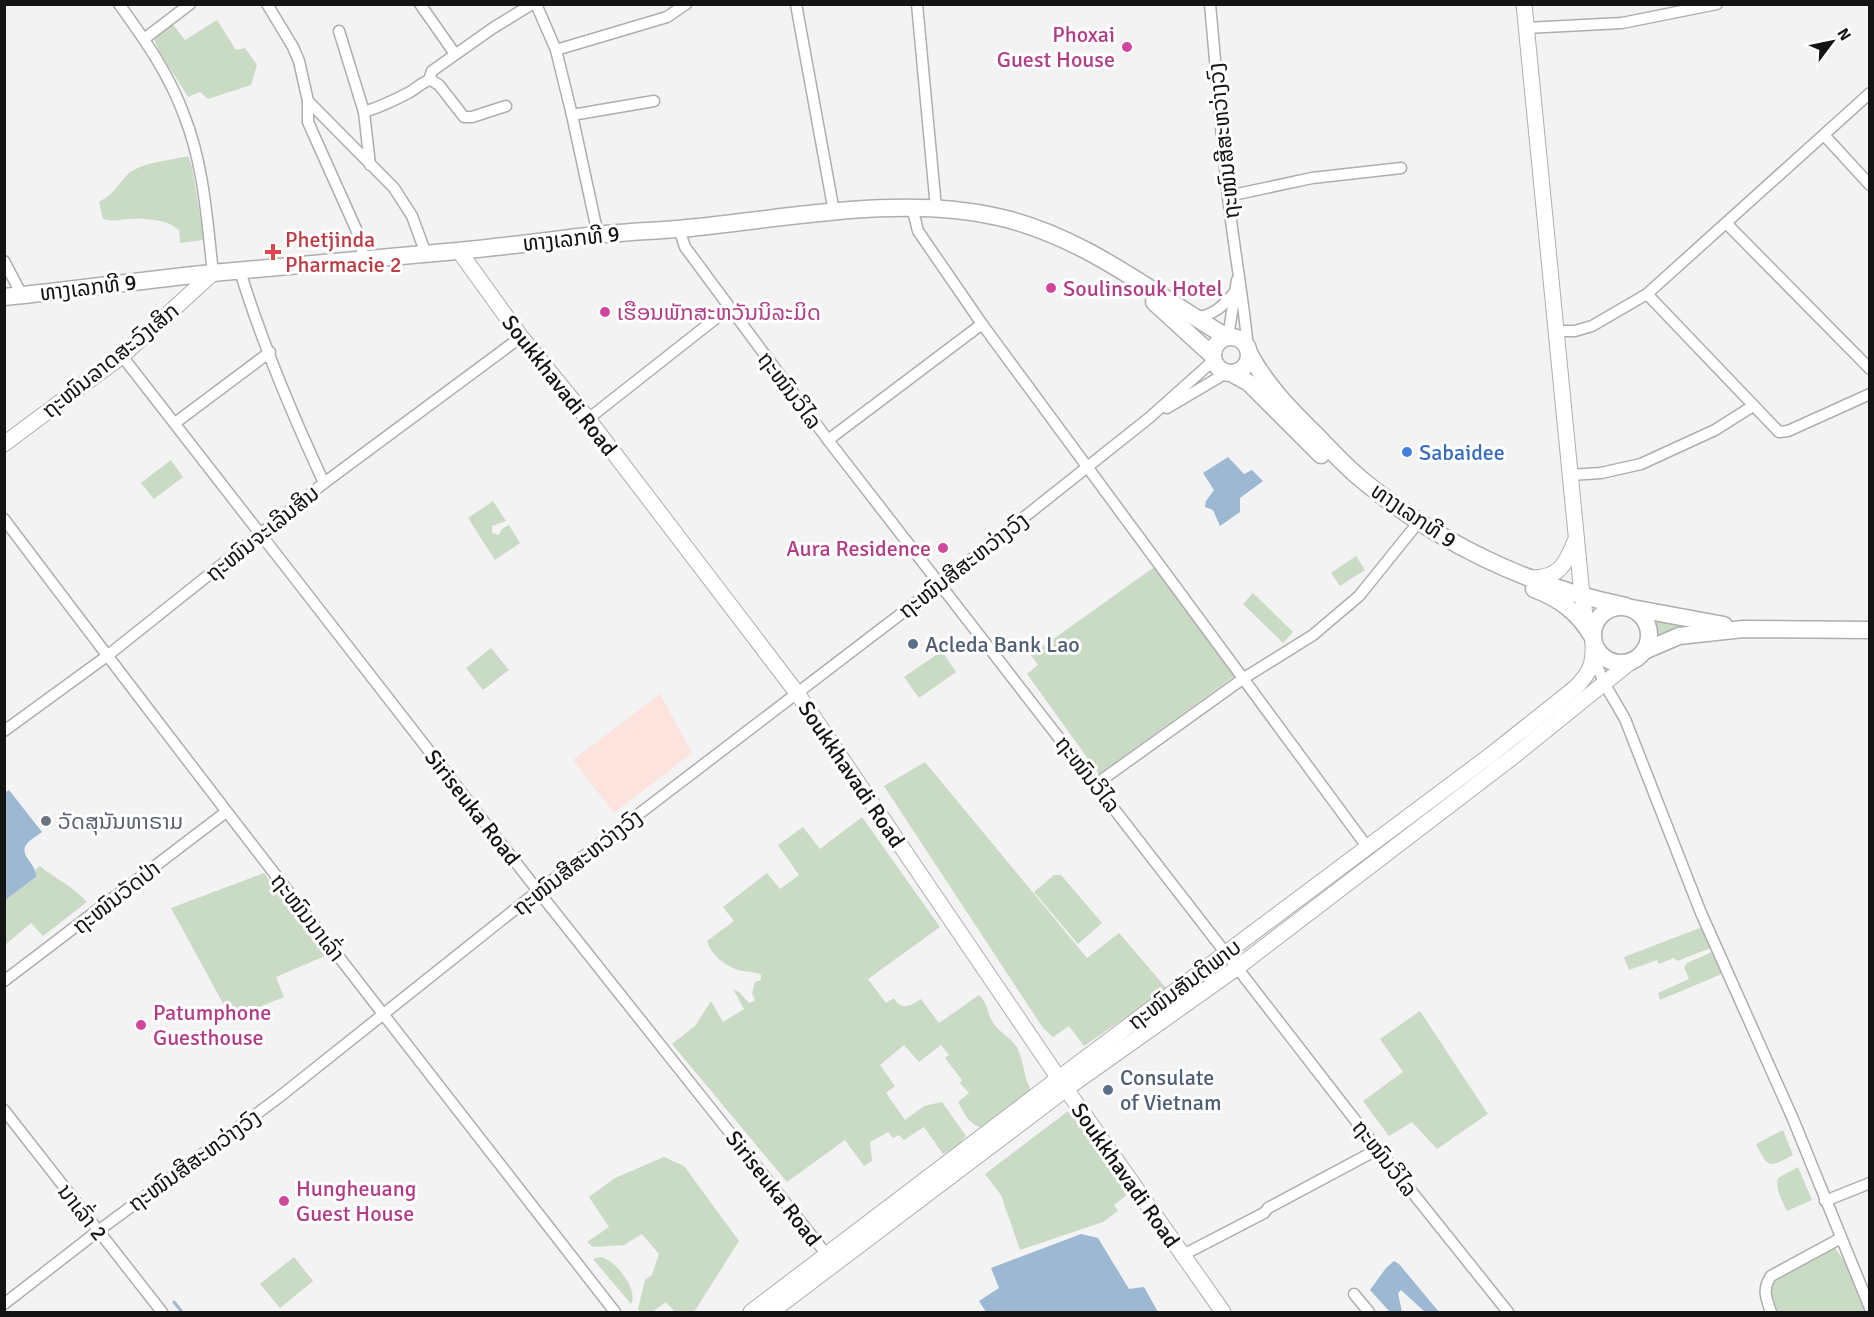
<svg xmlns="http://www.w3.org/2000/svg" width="1874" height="1317" viewBox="0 0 1874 1317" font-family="Signika,'Noto Sans Lao',sans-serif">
	<rect width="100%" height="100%" fill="#f3f3f4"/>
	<path fill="#fde3de" d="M660,694L692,753L614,813L573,760Z"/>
	<g fill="#c9dbc4">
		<path d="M217,20L236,50L245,48L257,65L251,85L208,99L200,92L188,97C181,83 153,47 154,35L171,22L185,40Z"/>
		<path d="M188,156L192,167L204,240L180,243L179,230C168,219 143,218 128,219C119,220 112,222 103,219L99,202C115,193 116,187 127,175C138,163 172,160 188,156Z"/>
		<path d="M171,460L183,477L154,499L141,483Z"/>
		<path d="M493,501L506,521L492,526V533L499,535L502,529L509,525L520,543L495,560L468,518Z"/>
		<path d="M1356,556L1365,570L1340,586L1331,573Z"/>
		<path d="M1157,565L1236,675L1099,774L1027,674L1038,665L1031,655Z"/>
		<path d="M1253,593L1293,632L1283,643L1243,604Z"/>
		<path d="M1649,619L1700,626L1653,639V628Z"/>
		<path d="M491,648L509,670L483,690L466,668Z"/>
		<path d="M942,651L956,672L919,698L904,677Z"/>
		<path d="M925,762L1087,958L1119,933L1167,989L1084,1046L1069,1026L1053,1037L1043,1028L884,786Z"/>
		<path d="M862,817L940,927L868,979L886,1003L894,998C901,1012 912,1005 921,999L939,1023L979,995C988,1003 987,1014 994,1024C1001,1034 1015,1040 1019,1052C1024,1064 1024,1077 1030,1088V1091L986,1123L981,1127C969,1125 963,1111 958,1102L969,1093L960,1083L962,1080L945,1058L949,1055L941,1045L919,1062L904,1045L880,1065L895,1086L886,1093L905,1120L924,1106L942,1102L966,1136L956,1147L943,1154L924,1127L904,1140L899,1135L893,1138L888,1132L870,1142L872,1161L864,1166L845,1140L787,1182L672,1044L695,1026L711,1001L723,1022L744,1009L733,989L739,992L749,1003L755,1001L752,993L755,982L761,980V975C754,971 745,972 738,970C724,965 711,955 707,941L734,921L723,907L767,873L780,889L799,875L778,845L803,827L820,849Z"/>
		<path d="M40,866C56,879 74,887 87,902L43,936L31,923L5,945L4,900L36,877V869Z"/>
		<path d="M264,873L325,956L276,977L284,997L231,1018L171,908Z"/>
		<path d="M1054,875H1061L1102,923L1078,944L1034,892Z"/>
		<path d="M1705,926L1713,947L1677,961L1674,958L1659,964L1657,960L1629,970L1624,957Z"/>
		<path d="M1714,951L1724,973L1660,1000L1658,993L1689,979L1684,967L1687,963Z"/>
		<path d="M1420,1011L1488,1114L1437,1149L1412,1122L1389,1136L1363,1101L1403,1072L1380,1039Z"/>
		<path d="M1068,1111L1103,1156L1127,1195L1114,1205L1118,1211L1103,1222L1020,1250L1001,1195L985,1174Z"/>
		<path d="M1783,1130L1793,1155C1768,1168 1769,1169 1756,1144Z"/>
		<path d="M664,1157L684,1166L739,1241L694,1312H675L666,1302L652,1312H640L638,1309L645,1280L652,1275L659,1254L642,1234L624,1245L593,1247L587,1242L609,1227L589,1197L615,1178Z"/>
		<path d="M1798,1167L1812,1200L1787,1211C1782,1201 1775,1189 1778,1178Z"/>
		<path d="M1835,1248L1850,1269L1866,1312H1776L1769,1295L1772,1279Z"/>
		<path d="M294,1257L313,1281L280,1308L260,1284Z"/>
		<path d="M600,1257C615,1259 639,1290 631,1304L593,1259Z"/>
	</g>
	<g fill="#9cb8d3">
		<path d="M1228,457L1244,474L1252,470L1263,481L1240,498V512L1220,526L1213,510L1205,507L1206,501L1214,490L1203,473Z"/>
		<path d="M9,790L42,832C37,836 29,840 26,845C19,856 38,865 36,877L5,900L4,793Z"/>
		<path d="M1081,1234L1098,1238L1129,1289L1144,1287L1158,1312H986L979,1301L999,1288L991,1268Z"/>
		<path d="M1394,1261L1399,1264L1439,1312H1425L1401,1290L1398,1293L1402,1312H1390L1370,1290L1386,1268Z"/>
	</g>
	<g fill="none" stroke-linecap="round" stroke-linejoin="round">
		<path stroke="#9cb8d3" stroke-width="3" d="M174,1302L182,1312"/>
		<defs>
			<g id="street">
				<path d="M119,4C145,40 169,74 184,115C204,165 207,221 213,273"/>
				<path d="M267,4L293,47L299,61L308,101V122L356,229L364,258"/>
				<path d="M420,4L455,54"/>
				<path d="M536,4L556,50L572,115L598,235"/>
				<path d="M796,4L834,212"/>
				<path d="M917,4L936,208"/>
				<path d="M1210,4C1216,69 1221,133 1228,197C1234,248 1243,297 1248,348"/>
				<path d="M1526,28L1622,23L1717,4"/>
				<path d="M339,31L364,112"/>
				<path d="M144,39L190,4"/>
				<path d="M556,50L667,17L686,4"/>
				<path d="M429,80L432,71L493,28L532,4"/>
				<path d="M308,101L394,188L412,216L426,254"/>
				<path d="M572,115L654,101"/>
				<path d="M1824,135L1870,185"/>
				<path d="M370,165L364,112C380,107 395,100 410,92C417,88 423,81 431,80L439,85L464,117H472L506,106"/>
				<path d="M1228,196L1312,178L1401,168"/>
				<path d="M912,207L918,231L982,324L1368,848"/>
				<path d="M1727,224L1870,369"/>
				<path d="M679,229L685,247L828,440L1376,1147L1508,1312"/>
				<path d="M4,261L22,295"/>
				<path d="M240,271C262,343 292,414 324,483"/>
				<path d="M1647,294L1779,432L1788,431L1870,394"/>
				<path d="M1196,317C1213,316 1223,306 1234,293"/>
				<path d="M1556,331H1575L1592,326L1647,294L1870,93"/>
				<path d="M1228,337L1237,280"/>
				<path d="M122,356L538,891L827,1255"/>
				<path d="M1167,408L1228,372"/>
				<path d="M588,419L729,308"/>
				<path d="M175,423L270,352"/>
				<path d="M828,440L982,324"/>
				<path d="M1570,475L1601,473L1641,464L1715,430L1753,406"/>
				<path d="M4,519C205,786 410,1049 615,1312"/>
				<path d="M1594,658L1604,683L1625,719L1701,913L1793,1119L1870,1308"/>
				<path d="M4,731L107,656L324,483L521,337"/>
				<path d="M1096,784L1244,678L1313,635L1359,596L1413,529"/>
				<path d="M4,981L226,812"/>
				<path d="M4,1110L162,1312"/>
				<path d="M1825,1201L1870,1183"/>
				<path d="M1181,1256L1264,1213L1268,1208L1369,1154L1376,1147"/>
				<path d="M1354,1294L1369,1312"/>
				<path d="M4,1304L98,1231L278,1098L538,891L940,584L1149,418L1214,360"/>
				<path d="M1771,1312C1766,1298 1762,1289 1771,1276L1841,1238"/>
			</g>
			<g id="secondary">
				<path d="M1524,4L1582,595L1587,627"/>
				<path d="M459,251L521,337L588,419L797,693L1066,1089L1223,1312"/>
				<path d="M4,444L122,356L213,273"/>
				<path d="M1532,578C1559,578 1566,564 1575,541"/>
				<path d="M751,1312L1059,1078L1492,754L1575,688C1591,672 1594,664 1593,641"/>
				<path d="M771,1312L1066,1089L1238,967L1514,756L1633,660"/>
			</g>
			<g id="primary">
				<path d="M4,297C74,290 143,280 212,273C294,265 376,259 457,251C504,247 550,240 596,235C623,232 650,231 678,229C781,220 897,194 998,217C1082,235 1154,294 1227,337"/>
				<path d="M1154,302L1213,356"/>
				<circle cx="1231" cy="355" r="18"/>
				<path d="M1249,353C1266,385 1290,409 1315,434C1330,449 1345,466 1361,479C1436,542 1530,587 1626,606"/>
				<path d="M1231,373L1249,383L1321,455"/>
				<path d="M1534,589C1560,599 1578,612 1592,636"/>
				<circle cx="1621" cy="635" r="28"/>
				<path d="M1632,608L1724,625"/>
				<path d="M1644,651L1679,636L1743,629L1870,630"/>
			</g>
		</defs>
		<use href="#street" stroke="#aeaeae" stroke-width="13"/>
		<use href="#secondary" stroke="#aeaeae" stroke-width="17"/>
		<use href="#primary" stroke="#aeaeae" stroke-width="19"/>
		<use href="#street" stroke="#fff" stroke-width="10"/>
		<use href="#secondary" stroke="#fff" stroke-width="15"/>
		<use href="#primary" stroke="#fff" stroke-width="16"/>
	</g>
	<g fill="#d1479c" stroke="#fff" stroke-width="2">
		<circle cx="1127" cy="47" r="6"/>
		<circle cx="1051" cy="288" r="6"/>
		<circle cx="605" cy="312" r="6"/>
		<circle cx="943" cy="548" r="6"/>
		<circle cx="141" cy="1025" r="6"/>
		<circle cx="284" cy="1201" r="6"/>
	</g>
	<path fill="#e0444e" stroke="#fff" stroke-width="2" d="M270 243h6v6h6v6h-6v6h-6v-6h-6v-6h6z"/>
	<circle fill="#3f7fe0" stroke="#fff" stroke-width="2" cx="1407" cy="452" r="6"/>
	<g fill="#5c6f8a" stroke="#fff" stroke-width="2">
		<circle cx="913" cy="644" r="6"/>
		<circle cx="1108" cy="1090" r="6"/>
	</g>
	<circle fill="#6b7280" stroke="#fff" stroke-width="2" cx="46" cy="821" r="6"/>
	<g text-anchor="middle" stroke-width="6" stroke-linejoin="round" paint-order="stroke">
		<g font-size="22" fill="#b23c85" stroke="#fff" text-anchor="start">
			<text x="1115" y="42" text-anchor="end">Phoxai<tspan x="1115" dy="25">Guest House</tspan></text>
			<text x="1063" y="296">Soulinsouk Hotel</text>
			<text x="617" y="320">ເຮືອນພັກສະຫວັນນິລະມິດ</text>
			<text x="931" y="556" text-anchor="end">Aura Residence</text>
			<text x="153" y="1020">Patumphone<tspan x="153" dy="25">Guesthouse</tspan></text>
			<text x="296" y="1196">Hungheuang<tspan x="296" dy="25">Guest House</tspan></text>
		</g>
		<g font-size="22" fill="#141414" stroke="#fff">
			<text transform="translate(1223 141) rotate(-96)" y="8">ຖະໜົນສີສະຫວ່າງວົງ</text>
			<text transform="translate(571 238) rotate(-6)" y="8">ທາງເລກທີ 9</text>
			<text transform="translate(88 287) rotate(-7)" y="8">ທາງເລກທີ 9</text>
			<text transform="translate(110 360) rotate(-39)" y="8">ຖະໜົນລາດສະວົງເສິກ</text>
			<text transform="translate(560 385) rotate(52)" y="8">Soukkhavadi Road</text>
			<text transform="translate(790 390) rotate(53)" y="8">ຖະໜົນວິໄລ</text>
			<text transform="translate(1414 515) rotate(34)" y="8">ທາງເລກທີ 9</text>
			<text transform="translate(262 533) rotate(-39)" y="8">ຖະໜົນຈະເລີນສິນ</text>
			<text transform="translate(963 565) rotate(-38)" y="8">ຖະໜົນສີສະຫວ່າງວົງ</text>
			<text transform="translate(852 774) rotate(56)" y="8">Soukkhavadi Road</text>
			<text transform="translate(1088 774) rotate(52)" y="8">ຖະໜົນວິໄລ</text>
			<text transform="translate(473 807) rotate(52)" y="8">Siriseuka Road</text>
			<text transform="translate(577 862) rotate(-38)" y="8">ຖະໜົນສີສະຫວ່າງວົງ</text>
			<text transform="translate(116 897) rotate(-38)" y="8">ຖະໜົນວັດປ່າ</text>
			<text transform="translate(308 917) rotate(52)" y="8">ຖະໜົນນາເລົ່າ</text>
			<text transform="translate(1184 984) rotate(-37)" y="8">ຖະໜົນສັນຕິພາບ</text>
			<text transform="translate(1385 1158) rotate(52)" y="8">ຖະໜົນວິໄລ</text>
			<text transform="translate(194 1160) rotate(-36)" y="8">ຖະໜົນສີສະຫວ່າງວົງ</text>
			<text transform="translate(1126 1175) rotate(55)" y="8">Soukkhavadi Road</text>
			<text transform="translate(774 1188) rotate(52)" y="8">Siriseuka Road</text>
			<text transform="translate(83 1212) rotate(52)" y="8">ນາເລົ່າ 2</text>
		</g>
		<g font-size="22" fill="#be3a42" stroke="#fff" text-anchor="start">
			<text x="285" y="247">Phetjinda<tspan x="285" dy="25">Pharmacie 2</tspan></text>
		</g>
		<g font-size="22" fill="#366cbe" stroke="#fff" text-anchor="start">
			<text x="1419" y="460">Sabaidee</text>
		</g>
		<g font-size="22" fill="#4e5e75" stroke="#fff" text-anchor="start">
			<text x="925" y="652">Acleda Bank Lao</text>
			<text x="1120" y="1085">Consulate<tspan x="1120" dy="25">of Vietnam</tspan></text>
		</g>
		<g font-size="22" fill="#5b616d" stroke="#fff" text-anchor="start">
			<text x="58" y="829">ວັດສຸນັນທາຣາມ</text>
		</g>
	</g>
	<rect width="1874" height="1317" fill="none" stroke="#141414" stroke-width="12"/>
	<g transform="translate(1832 42) rotate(58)" stroke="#ffffff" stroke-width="4.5" paint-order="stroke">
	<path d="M0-4.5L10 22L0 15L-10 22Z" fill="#141414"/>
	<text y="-9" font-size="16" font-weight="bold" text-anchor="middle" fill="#141414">N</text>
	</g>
</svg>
